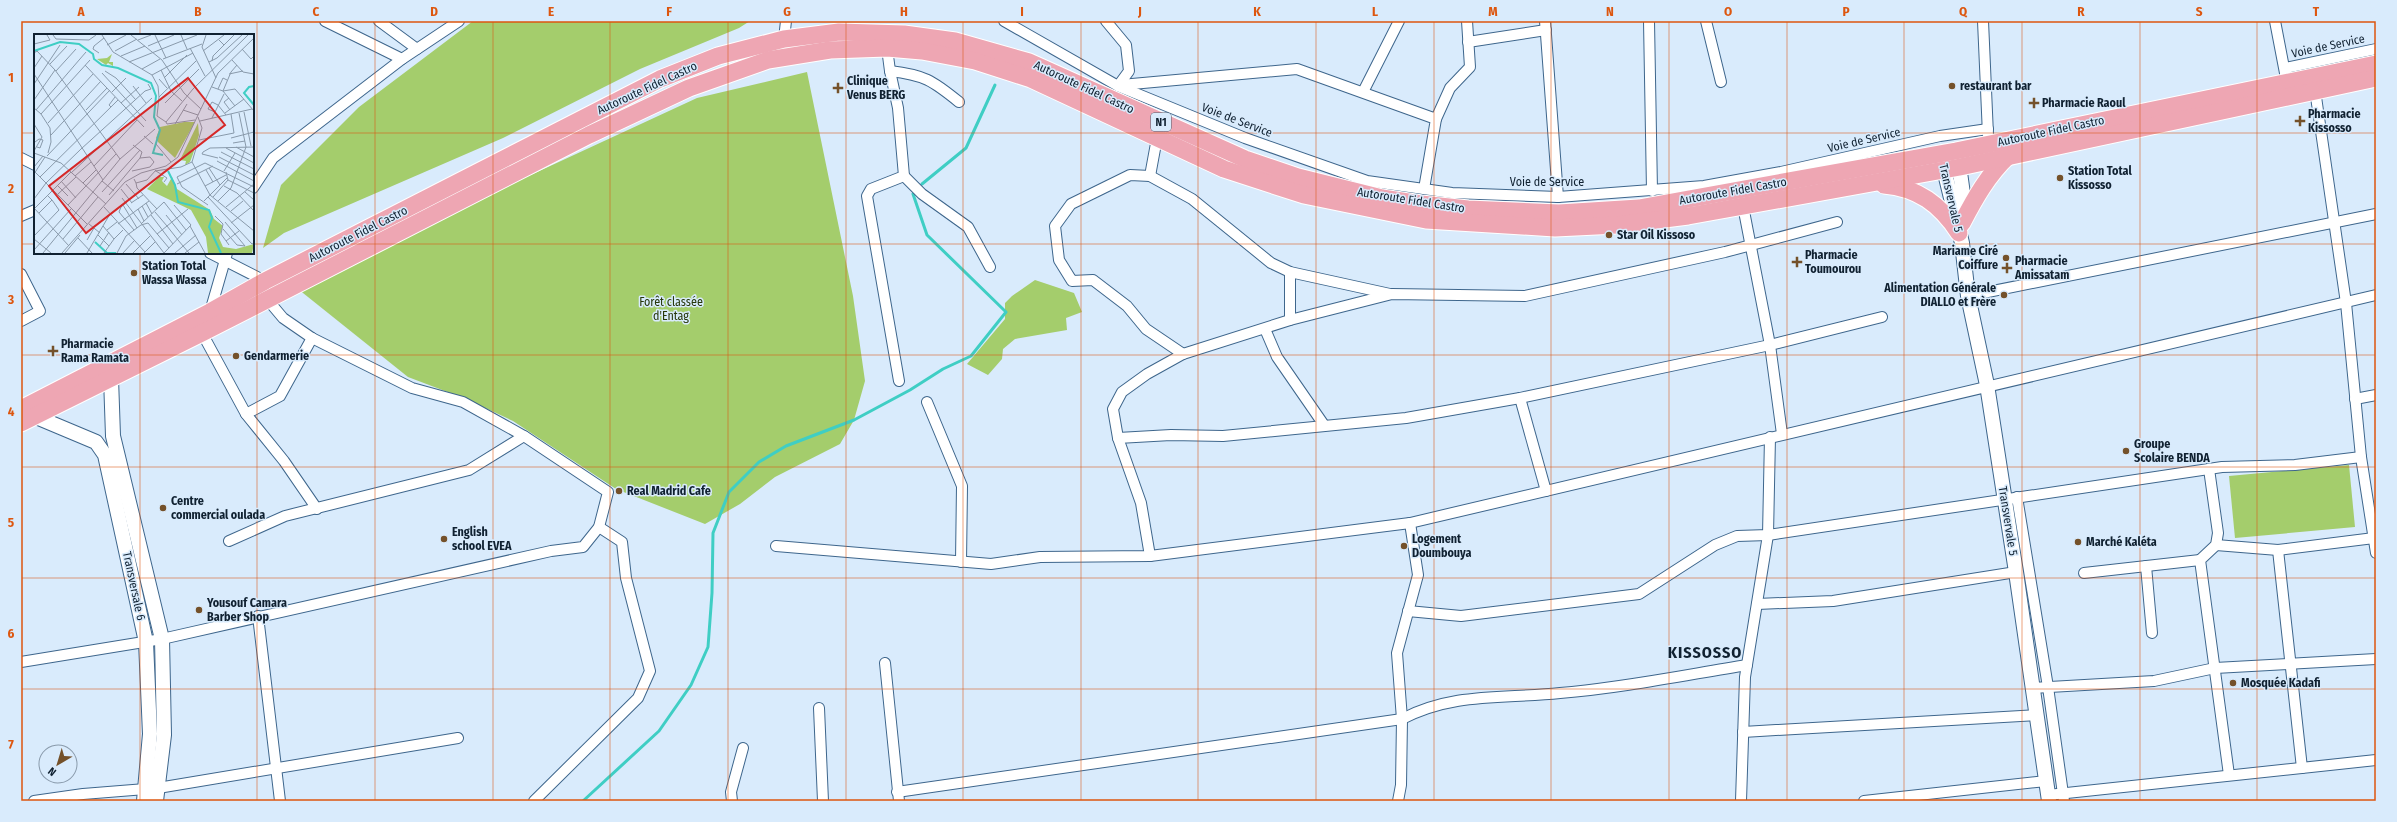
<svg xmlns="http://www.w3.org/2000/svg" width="2397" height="822" viewBox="0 0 2397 822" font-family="'Fira Sans Condensed',sans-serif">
	<rect width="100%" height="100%" fill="#d9ebfc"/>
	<g fill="#a4cd6c">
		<path d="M473,21H750L739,28L640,69L503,138L284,233L263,248L281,185L359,107Z"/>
		<path d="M807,72L853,296L865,381L854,420L840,444L775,477L740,504L705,524L616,489L513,421L466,399L408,377L293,285L697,98Z"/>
		<path d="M1035,280L1074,293L1082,312L1066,318L1067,330L1015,339L1003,349L1002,359L988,375L967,364L1005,319V303L1012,296Z"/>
		<path d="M2349,465L2355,527L2235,538L2229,476Z"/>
	</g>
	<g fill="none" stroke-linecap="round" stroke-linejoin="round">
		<g stroke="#3fcec4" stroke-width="3">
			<path d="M922,184L966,148L995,85"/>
			<path d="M583,801L659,731L691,685L708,647L712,593L713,533L729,492L759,462L786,446L854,420L910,390L943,369L971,356L1006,312L927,235L913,194"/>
		</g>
		<defs>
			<g id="minor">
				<path d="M325,21L402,59"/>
				<path d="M379,21L417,49"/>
				<path d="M1004,21L1118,86L1245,138L1367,181L1452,193L1558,197L1704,186L1781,172L1940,136L1988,129"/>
				<path d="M1106,21L1126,45L1129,71L1118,86"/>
				<path d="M1545,21L1558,197"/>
				<path d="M1649,21L1652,191"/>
				<path d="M1706,21L1721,82"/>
				<path d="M1983,21L1988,135"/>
				<path d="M2275,21L2285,73"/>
				<path d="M784,39L786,21"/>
				<path d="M1468,42L1546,30"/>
				<path d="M887,48L890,71L898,108L904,176L871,189L867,196L899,381"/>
				<path d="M2285,68L2376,49"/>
				<path d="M890,71C924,75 932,80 959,102"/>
				<path d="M1121,85L1297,69L1436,119L1424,189"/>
				<path d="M2315,90L2346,303L2361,457L2376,553"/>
				<path d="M1363,92L1399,21"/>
				<path d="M1436,119L1450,88L1470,67L1467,21"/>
				<path d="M21,158L35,165"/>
				<path d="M904,176L922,194L968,227L990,267"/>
				<path d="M1150,176L1157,138"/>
				<path d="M253,188L273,158L402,59L459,21"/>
				<path d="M1743,206L1770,345L1782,434"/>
				<path d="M21,216L35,210"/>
				<path d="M210,253L265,281"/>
				<path d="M1290,272V320"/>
				<path d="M21,274L40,311L21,321"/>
				<path d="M1968,296L2376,214"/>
				<path d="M210,312L227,253"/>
				<path d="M1265,329L1277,357L1324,425"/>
				<path d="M202,333L246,414L284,461L317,509"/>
				<path d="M1183,354L1146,329L1127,306L1093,280L1072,281L1059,260L1055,226L1071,204L1130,175L1150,176L1192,199L1271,263L1290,272L1390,294"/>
				<path d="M1520,398L1546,491"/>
				<path d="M2355,399L2376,395"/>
				<path d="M927,402L962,486L961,562"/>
				<path d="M246,414L280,396L312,338"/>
				<path d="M1118,438L1171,435L1223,436L1406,418L1520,398L1770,345L1882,317"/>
				<path d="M2209,469L2218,533L2216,545L2200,560L2229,775"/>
				<path d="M2017,497L2048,687L2064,801"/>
				<path d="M229,541L285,516L469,470L524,436"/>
				<path d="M2216,545L2278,550L2374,538"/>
				<path d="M776,546L991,564L1040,557L1150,556L1410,523L2376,295"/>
				<path d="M2278,550L2302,768"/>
				<path d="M1150,556L1141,503L1118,438L1113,409L1122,392L1147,374L1183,354L1290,320L1392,294L1525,296L1725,252L1837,222"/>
				<path d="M2146,566L2152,633"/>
				<path d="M2084,573L2200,560"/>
				<path d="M1757,604L1833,601L2016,572"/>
				<path d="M1408,611L1461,616L1639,594L1715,545L1737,536L1768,535L2222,467L2295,465L2361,457"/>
				<path d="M258,616L280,801"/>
				<path d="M21,662L162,639L551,551L583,547L599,527L608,492L524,436L463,402L412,388L312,338L283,318L267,299"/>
				<path d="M885,663L899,801"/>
				<path d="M2032,688L2154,681L2215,668L2376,659"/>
				<path d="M819,708L823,801"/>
				<path d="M1743,732L2037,715"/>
				<path d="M897,792L1402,719C1454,692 1503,699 1560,693C1622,688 1685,675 1747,665"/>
				<path d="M2048,795L2376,760"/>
				<path d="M34,801L83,794L158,788L458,738"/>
				<path d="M534,801L638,698L650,671L626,578L622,542L599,527"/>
				<path d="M732,801L731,792L743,748"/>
				<path d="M1398,801L1401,785L1402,719L1397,653L1418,575L1410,523"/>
				<path d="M1741,801L1745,677L1768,535L1770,437"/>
				<path d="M1864,801L2046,781"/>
			</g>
			<g id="secondary">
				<path d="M1958,158L1963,194L1962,223"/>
				<path d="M1942,161L1962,243L1968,296L1987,385L2016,572L2049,801"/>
				<path d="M111,378L113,436L162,639L164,735L156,801"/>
				<path d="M34,416L96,442L105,455L146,642L150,734L144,801"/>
			</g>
			<g id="trunk">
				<path d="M1884,185C1918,188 1940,204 1959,233"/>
				<path d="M1962,223C1975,198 1988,175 2008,156"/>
				<path d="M21,409L210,312L265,281L660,79L718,56L784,39L839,32L904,34L955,41L1029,62L1245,159L1298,177L1382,198L1421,204L1468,209L1559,213L1639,208L1956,151L2376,64"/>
				<path d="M21,423L202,333L589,135L689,88L768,60L830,50L887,48L922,51L975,61L1031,79L1224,169L1304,195L1426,220L1555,228L1617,225L1688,216L1960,167L2376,78"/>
			</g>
		</defs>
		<use href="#minor" stroke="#3e668c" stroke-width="12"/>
		<use href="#secondary" stroke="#3e668c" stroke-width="16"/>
		<use href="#trunk" stroke="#fff" stroke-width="19"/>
		<use href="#minor" stroke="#fff" stroke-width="10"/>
		<use href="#secondary" stroke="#fff" stroke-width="14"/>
		<use href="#trunk" stroke="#eea6b3" stroke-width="17"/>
	</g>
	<path fill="none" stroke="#dd560e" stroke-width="1" stroke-opacity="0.55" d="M140,21V35M257,21V801M375,21V801M493,21V801M610,21V801M728,21V801M846,21V801M963,21V801M1081,21V801M1198,21V801M1316,21V801M1434,21V801M1551,21V801M1669,21V801M1787,21V801M1904,21V801M2022,21V801M2140,21V801M2257,21V801M21,133H35M253,133H2376M21,244H35M253,244H2376M140,253V801M21,355H2376M21,467H2376M21,578H2376M21,689H2376"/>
	<g fill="#74512a" stroke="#d9ebfc" stroke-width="1.5">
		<circle cx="1952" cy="86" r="4"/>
		<path d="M836 82h4v4h4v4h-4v4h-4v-4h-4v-4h4z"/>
		<path d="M2032 97h4v4h4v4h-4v4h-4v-4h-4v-4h4z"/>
		<path d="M2298 115h4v4h4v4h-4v4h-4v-4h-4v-4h4z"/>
		<circle cx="2060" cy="178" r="4"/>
		<circle cx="1609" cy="235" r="4"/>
		<circle cx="2006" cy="258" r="4"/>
		<path d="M1795 256h4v4h4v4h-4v4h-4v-4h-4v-4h4z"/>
		<path d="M2005 262h4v4h4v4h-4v4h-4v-4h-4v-4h4z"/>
		<circle cx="134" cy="273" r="4"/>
		<circle cx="2004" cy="295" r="4"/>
		<path d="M51 345h4v4h4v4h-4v4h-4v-4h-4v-4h4z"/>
		<circle cx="236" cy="356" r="4"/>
		<circle cx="2126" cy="451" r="4"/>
		<circle cx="619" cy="491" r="4"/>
		<circle cx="163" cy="508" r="4"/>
		<circle cx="444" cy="539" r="4"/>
		<circle cx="2078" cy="542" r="4"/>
		<circle cx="1404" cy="546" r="4"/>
		<circle cx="199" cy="610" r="4"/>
		<circle cx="2233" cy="683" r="4"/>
	</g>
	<g text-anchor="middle" stroke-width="3" stroke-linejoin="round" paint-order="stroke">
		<rect fill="#d9ebfc" stroke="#4c5e6e" stroke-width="1" x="1151" y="113" width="20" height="18" rx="3"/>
		<g font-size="11" font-weight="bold" fill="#102131">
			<text x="1161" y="126">N1</text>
		</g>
		<g font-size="12" fill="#102131" stroke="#d9ebfc">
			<text transform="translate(2328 46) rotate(-12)" y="4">Voie de Service</text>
			<text transform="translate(1084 87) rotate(25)" y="4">Autoroute Fidel Castro</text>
			<text transform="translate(647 88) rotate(-25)" y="4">Autoroute Fidel Castro</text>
			<text transform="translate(1237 120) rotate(21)" y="4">Voie de Service</text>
			<text transform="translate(2051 131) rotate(-12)" y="4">Autoroute Fidel Castro</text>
			<text transform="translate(1864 140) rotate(-13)" y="4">Voie de Service</text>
			<text x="1547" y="186">Voie de Service</text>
			<text transform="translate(1733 191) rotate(-10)" y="4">Autoroute Fidel Castro</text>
			<text transform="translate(1951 198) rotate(77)" y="4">Transvervale 5</text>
			<text transform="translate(1411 200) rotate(9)" y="4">Autoroute Fidel Castro</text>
			<text transform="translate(358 234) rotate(-27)" y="4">Autoroute Fidel Castro</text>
			<text transform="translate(2008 521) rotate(81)" y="4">Transvervale 5</text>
			<text transform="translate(134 586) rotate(78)" y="4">Transversale 6</text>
		</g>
		<g font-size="12" font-weight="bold" fill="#102131" stroke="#d9ebfc" text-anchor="start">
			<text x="847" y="85">Clinique<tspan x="847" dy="14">Venus BERG</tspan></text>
			<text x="1960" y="90">restaurant bar</text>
			<text x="2042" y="107">Pharmacie Raoul</text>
			<text x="2308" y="118">Pharmacie<tspan x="2308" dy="14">Kissosso</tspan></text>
			<text x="2068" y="175">Station Total<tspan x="2068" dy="14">Kissosso</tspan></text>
			<text x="1617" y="239">Star Oil Kissoso</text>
			<text x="1998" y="255" text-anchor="end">Mariame Ciré<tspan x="1998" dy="14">Coiffure</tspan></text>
			<text x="1805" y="259">Pharmacie<tspan x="1805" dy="14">Toumourou</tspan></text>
			<text x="2015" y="265">Pharmacie<tspan x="2015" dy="14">Amissatam</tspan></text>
			<text x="142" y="270">Station Total<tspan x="142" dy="14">Wassa Wassa</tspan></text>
			<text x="1996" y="292" text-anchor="end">Alimentation Générale<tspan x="1996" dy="14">DIALLO et Frère</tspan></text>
			<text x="61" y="348">Pharmacie<tspan x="61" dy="14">Rama Ramata</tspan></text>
			<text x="244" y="360">Gendarmerie</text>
			<text x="2134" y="448">Groupe<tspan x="2134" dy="14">Scolaire BENDA</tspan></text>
			<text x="627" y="495">Real Madrid Cafe</text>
			<text x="171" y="505">Centre<tspan x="171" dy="14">commercial oulada</tspan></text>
			<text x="452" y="536">English<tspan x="452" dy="14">school EVEA</tspan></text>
			<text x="1412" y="543">Logement<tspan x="1412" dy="14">Doumbouya</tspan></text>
			<text x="2086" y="546">Marché Kaléta</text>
			<text x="207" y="607">Yousouf Camara<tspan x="207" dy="14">Barber Shop</tspan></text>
			<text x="2241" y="687">Mosquée Kadafi</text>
		</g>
		<g font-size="12" fill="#263709" stroke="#d9ebfc">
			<text x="671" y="306">Forêt classée<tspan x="671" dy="14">d'Entag</tspan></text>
		</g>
		<g font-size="16" font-weight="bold" letter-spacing="1" fill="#102131" stroke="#d9ebfc">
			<text x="1705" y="658">KISSOSSO</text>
		</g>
	</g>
	<g transform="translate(34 34)">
		<rect width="220" height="220" fill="#d9ebfc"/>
		<path d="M78,20L75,28H79V32L74,29L72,31L63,25L73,24ZM150,88H161L141,124L124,108L122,104L126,93ZM164,89L165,101L159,120L156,128L151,131L152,127L146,126ZM125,143H130L128,147L133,152L138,143L143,155L176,176L180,185L189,192L185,204L189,213L202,215L220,210L218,219H174L172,203L157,176L113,155Z" fill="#a4cd6c"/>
		<path fill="none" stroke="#3fcec4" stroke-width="2" d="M0,17L26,8L45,10L59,20L60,25L68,31L84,34L117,49L122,62L120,83L126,96L119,119L129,121M220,52L215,53L210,59L220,71M134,137L141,151L144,168L175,176L178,184L175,193L187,219M61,208L73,219H82"/>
		<path fill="none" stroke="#899aab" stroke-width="1" d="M19,1L22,5L55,6L62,1M68,1L79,18L118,41L124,52L125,63M97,1L128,26L150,59L167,75M121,1L132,24M147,1L153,15M172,1L168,13L182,44M104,6L117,1M185,6L190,11L200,1M0,10L16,6L13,1M73,11L92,1M114,12L140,1M156,14L171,42M208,15L217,25L220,22M81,17L103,5M169,17L190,1M0,19L3,17L21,36L86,125M65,19L59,15L60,12L70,4M87,22L111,12M129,25L168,10M198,26L209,38L220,40M178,27L179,22L190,11M95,28L163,1M175,28L183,24L208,1M16,30L33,12M51,31L110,93M0,34L8,22M108,35L126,25M127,36L137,57L148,67M22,37L42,15M71,37L82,44L102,66M68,39L112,87M0,40L69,146M195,40L209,37M118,41L159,19M130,44L153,21M125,45L133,54M0,50L26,11M99,52L112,69M178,53L189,57L201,55L220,77M184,55L189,44L193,46M78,58L92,44M195,64L190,68L196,76M0,66L21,36M87,69L105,53M131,69L165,35M201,72L189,57L197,38L203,31M77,73L75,71L81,63M0,74L7,80L16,94L17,108L14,119M2,76L52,18M52,76L73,54M149,76L164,81M181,78L174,75L178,68L184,71L192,81M210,78L217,112M191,79L210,65M7,80L56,26M178,84L190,60M161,86L133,90L132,88L159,55L214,1M166,87L218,75M132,88L123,82L125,63L162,27M14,89L59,40M0,90L8,103L0,117M141,90L153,70M17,101L67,47M110,102L119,110M197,104L220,98M165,106L200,99L197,80M1,108L5,105L9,106L6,114L3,113M199,109L211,107M122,110L137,128M202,113L220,123M192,114L220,129M187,118L220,135M0,119L27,129L72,170M13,122L76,56M185,123L220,141M184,124L168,120L169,118L176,114L220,113M183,127L220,147M158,128L176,161L220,197M60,132L103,86M0,133L9,122M175,134L186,151M172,136L179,148M98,137L116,133L120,128L116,123L106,124M121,137L147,133L158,128L168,94L164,83M122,137L133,144L130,148M190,137L201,119M1,138L53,190M192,138L194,146L220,159M37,139L118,64M0,140L11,123M41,142L57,128M6,143L84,66M100,145L102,149L113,146L122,136M27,147L42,164M68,147L80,157M49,149L62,136M102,149L103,154L123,175M92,150L105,165M143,150L179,132M23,151L34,162M171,152L192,141M190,152L203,159L220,177M87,155L98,169M68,158L106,116M211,158L220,166M23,161L42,143M75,161L106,124L108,118L99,111M174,163L218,210L220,209M179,163L194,146M88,164L130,219M0,165L12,149L47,115L111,57L117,55L114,50M170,167L193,144M184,167L197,154L212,113L205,79M93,168L87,173L85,178L100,196M97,169L109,161M112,169L118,180M34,171L82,120M89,171L103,194M174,171L148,153L143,143L171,129L220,153M108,172L114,183M70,173L111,218M192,173L220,150M0,174L35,212M1,174L37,138M104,175L110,187M197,177L209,167M121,178L133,192L154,175M5,179L18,166L13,161M117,181L139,210M132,181L148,201M181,182L189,190L187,200L195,211M191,188L211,212M197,189L220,171M55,190L66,199M84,190L115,167M107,190L130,168L152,196M69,192L80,205M156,192L171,219M189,195L203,211L211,212M73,196L83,188M123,200L133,192L144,206M64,201L75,212M0,202L25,176L18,166M44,204L58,219M0,205L17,219M29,205L64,163M53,206L60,194M144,206L155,219M192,207L205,197M66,212L75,198M0,216L37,175M9,219L86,125L121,95M28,219L91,148L107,139L132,132L144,123L184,39L220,4M31,219L46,201M53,219L76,180M70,219L80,205L89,196M83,219L92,202L107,191L114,189L135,214M89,219L100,207M99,219L116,202M110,219L121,208M130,219L157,191L140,171M141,219L162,201M151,219L165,208"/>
		<path fill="#d62828" fill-opacity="0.15" stroke="#d62828" stroke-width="2" d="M154,44L191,91L52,199L15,152Z"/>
		<rect width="220" height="220" fill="none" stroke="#102131" stroke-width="2"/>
	</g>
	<rect width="2397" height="822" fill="none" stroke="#d9ebfc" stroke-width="44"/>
	<g transform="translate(58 764) rotate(218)"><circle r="19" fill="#d9ebfc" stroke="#899aab"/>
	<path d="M0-3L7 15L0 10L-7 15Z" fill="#74512a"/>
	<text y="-6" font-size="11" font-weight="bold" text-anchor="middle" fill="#102131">N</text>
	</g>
	<rect x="22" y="22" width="2353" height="778" fill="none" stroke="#dd560e" stroke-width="1.5"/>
	<g font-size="13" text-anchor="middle" font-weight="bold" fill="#dd560e">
		<text x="81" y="16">A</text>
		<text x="198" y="16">B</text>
		<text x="316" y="16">C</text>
		<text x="434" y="16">D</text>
		<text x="551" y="16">E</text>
		<text x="669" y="16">F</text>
		<text x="787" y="16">G</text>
		<text x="904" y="16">H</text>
		<text x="1022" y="16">I</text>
		<text x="1140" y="16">J</text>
		<text x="1257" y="16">K</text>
		<text x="1375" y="16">L</text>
		<text x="1493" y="16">M</text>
		<text x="1610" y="16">N</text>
		<text x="1728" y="16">O</text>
		<text x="1846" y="16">P</text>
		<text x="1963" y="16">Q</text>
		<text x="2081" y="16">R</text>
		<text x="2199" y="16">S</text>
		<text x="2316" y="16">T</text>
		<text x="11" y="82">1</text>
		<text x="11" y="193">2</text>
		<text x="11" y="304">3</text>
		<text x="11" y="416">4</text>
		<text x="11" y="527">5</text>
		<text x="11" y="638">6</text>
		<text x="11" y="749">7</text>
	</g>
</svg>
